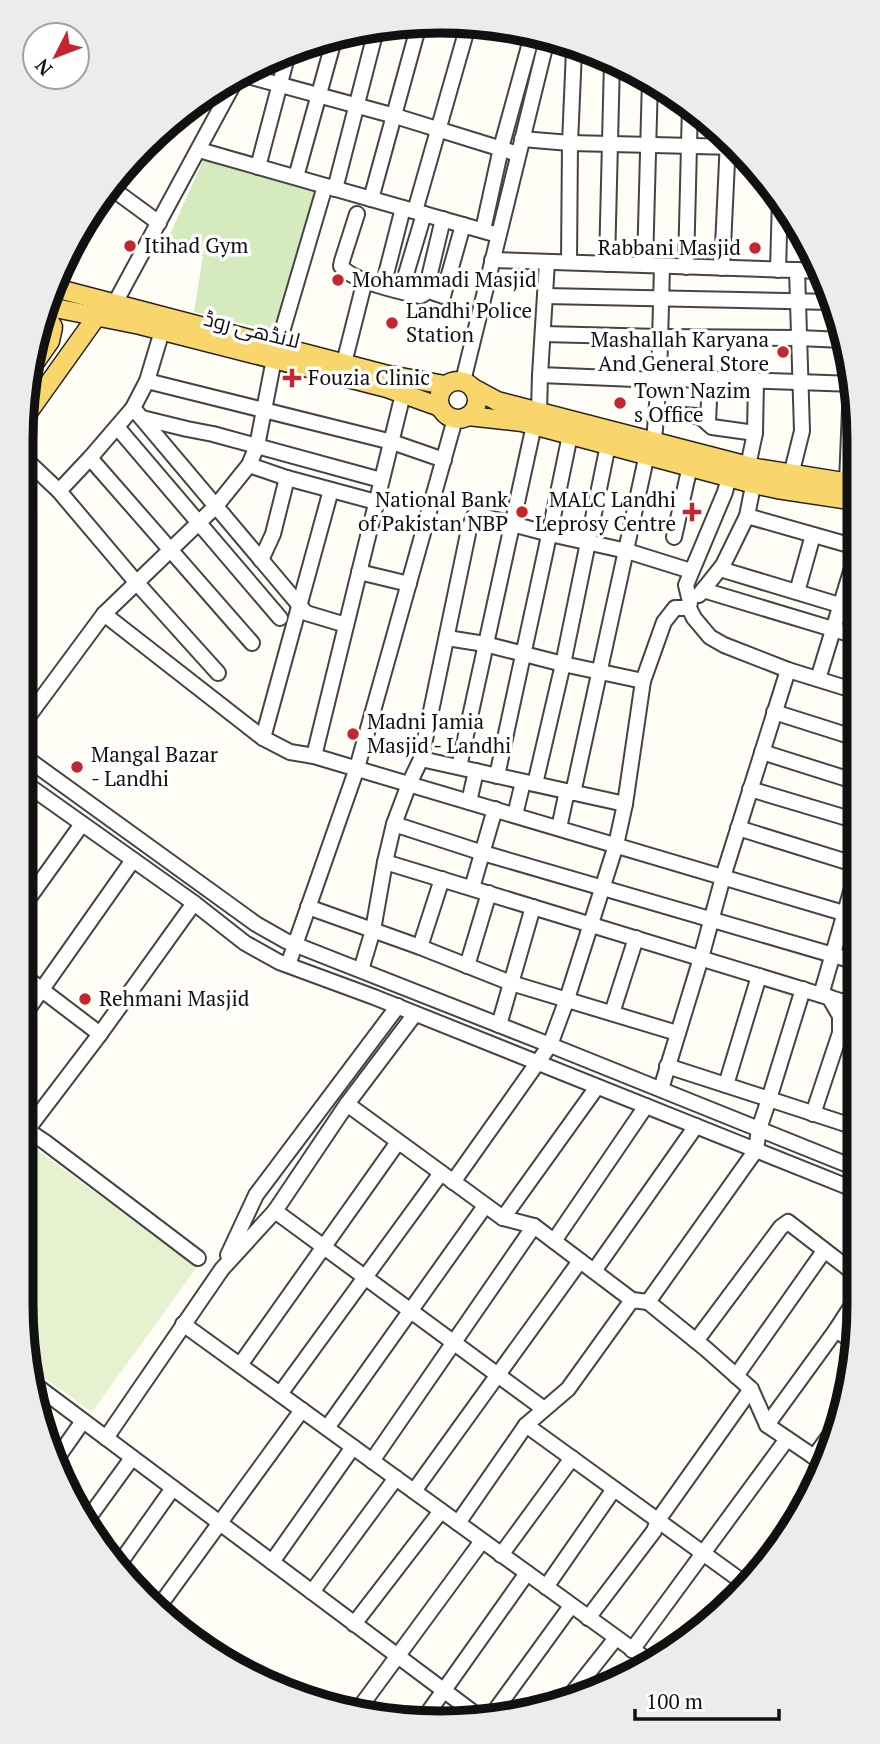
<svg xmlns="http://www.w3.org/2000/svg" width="880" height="1744" viewBox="0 0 880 1744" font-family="'PT Serif',Cairo,serif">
	<rect width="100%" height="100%" fill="#fffdf5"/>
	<path fill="#d5ebbd" d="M204,158L319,191L274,331L194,312L203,256L164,248Z"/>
	<path fill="#e6f2cf" d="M29,1144L197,1267L92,1412L32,1369L21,1304V1157Z"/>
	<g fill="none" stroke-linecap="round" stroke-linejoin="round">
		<defs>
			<g id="minor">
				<path d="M248,76L395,116L518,154"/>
				<path d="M522,139L570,143L735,147"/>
				<path d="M199,150L498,235"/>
				<path d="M258,167L288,53"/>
				<path d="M296,177L334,40"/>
				<path d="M335,189L375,34"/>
				<path d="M114,190L159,223"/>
				<path d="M371,199L418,28"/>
				<path d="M415,211L469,22"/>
				<path d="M357,214L342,261L341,266C351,281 402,292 420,296L424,294L426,290L443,219"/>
				<path d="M483,230L501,148L531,39"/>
				<path d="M492,260L822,271"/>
				<path d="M547,262L540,375L659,380L710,379L855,384"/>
				<path d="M569,262L570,143L574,50"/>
				<path d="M607,264L612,61"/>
				<path d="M645,265L650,79"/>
				<path d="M686,267L690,105"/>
				<path d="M722,268L728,140"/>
				<path d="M778,270L780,198"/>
				<path d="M383,286L403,208"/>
				<path d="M426,290L443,296L463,225"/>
				<path d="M401,291L424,214"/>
				<path d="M545,296L833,302"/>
				<path d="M115,303L233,85"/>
				<path d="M543,334L660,337L799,338L843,340"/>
				<path d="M344,363L365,280"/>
				<path d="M147,381L392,442L444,460"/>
				<path d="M463,381L546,43"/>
				<path d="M133,408L306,613L346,625"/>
				<path d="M539,411L540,375"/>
				<path d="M656,413L697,416L703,419L712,427L755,433"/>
				<path d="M142,418L187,429L213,434L381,480"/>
				<path d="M708,422L710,379"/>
				<path d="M117,427L280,618"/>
				<path d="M654,441L659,380L662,266"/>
				<path d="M22,456L59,491L136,582L218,673"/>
				<path d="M90,458L252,643"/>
				<path d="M249,465L287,478L376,502"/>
				<path d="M748,466L755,433L756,380"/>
				<path d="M791,475L802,431L797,270"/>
				<path d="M729,477L725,492L686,585L690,602L689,608L694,618L710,637L724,645L788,670L856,691"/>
				<path d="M847,483L851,384"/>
				<path d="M59,491L90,458L133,408L147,381L162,331"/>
				<path d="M747,516L856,547"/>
				<path d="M674,537L690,466"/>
				<path d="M261,560L273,534L287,478"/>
				<path d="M720,569L856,610"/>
				<path d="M359,572L409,584"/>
				<path d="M703,590L856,636"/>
				<path d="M797,592L813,535"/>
				<path d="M699,595L723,565L747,516L755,476"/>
				<path d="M104,614L263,738L290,752L314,756L857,917"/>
				<path d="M447,638L485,644L563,664L643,681"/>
				<path d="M818,679L856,555"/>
				<path d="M774,712L856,738"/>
				<path d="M22,725L104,614L216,506L249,465L257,446L274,359L325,186"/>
				<path d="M263,738L331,490"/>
				<path d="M762,752L857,782"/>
				<path d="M22,755L256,924L286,941L550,1045L858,1169"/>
				<path d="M314,756L403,394"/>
				<path d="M421,759L625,804"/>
				<path d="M459,767L534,425"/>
				<path d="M497,776C521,662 547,549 570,435"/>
				<path d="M22,781L194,903L245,943L279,962L374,997L858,1191"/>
				<path d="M535,784L563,664L608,445"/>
				<path d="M750,789L857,821"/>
				<path d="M573,793L647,454"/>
				<path d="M469,802L476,771"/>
				<path d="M515,815L523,782"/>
				<path d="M394,824L483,853L857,962"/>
				<path d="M559,828L567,791"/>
				<path d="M738,828L857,865"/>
				<path d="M385,862L857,1006"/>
				<path d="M472,888L495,809"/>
				<path d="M308,907L420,947L511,983L677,1033"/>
				<path d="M21,909L82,824"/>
				<path d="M420,947L442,879"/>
				<path d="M288,965L357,768L455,419"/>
				<path d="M467,966L489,893"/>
				<path d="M361,970L373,930L385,862L394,824L409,784L421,759L469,529L474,516L478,515L550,534L627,551L691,571"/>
				<path d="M21,974L100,1034"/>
				<path d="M821,995L857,871"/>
				<path d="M612,1013L636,938"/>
				<path d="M21,1019L133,860"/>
				<path d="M499,1025L533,907"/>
				<path d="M667,1066L769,1099L803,989"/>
				<path d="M726,1085L759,976"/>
				<path d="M661,1089L701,958L723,877L788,670"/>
				<path d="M347,1104L503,1218L534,1226L632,1300"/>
				<path d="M813,1114L840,1033V1016L829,997"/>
				<path d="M27,1130L100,1034L194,903"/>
				<path d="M22,1135L27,1130L45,1142L198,1258"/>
				<path d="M453,1182L550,1045L567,999L616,845L625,804L643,681L664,622L675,608H689"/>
				<path d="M275,1211L544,1409"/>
				<path d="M503,1218L597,1087"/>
				<path d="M554,1241L646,1106"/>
				<path d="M228,1255L256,1195L398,1006"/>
				<path d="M594,1271L696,1126"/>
				<path d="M648,1302L706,1349L751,1389L767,1425L823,1463"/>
				<path d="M183,1324L650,1662"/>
				<path d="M836,1330L855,1343"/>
				<path d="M696,1341L781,1227L788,1222L858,1276"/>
				<path d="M240,1365L398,1142"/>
				<path d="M736,1376L824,1251"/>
				<path d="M34,1384L482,1719"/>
				<path d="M280,1394L441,1173"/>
				<path d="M526,1425L747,1585"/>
				<path d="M767,1425L836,1330L858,1296"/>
				<path d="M327,1428L485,1206"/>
				<path d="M106,1438L222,1269L275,1211L347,1104L415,1014"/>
				<path d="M814,1457L830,1435"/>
				<path d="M55,1461L83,1421"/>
				<path d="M372,1461L534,1226"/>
				<path d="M414,1491L580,1261"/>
				<path d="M87,1520L132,1458"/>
				<path d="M458,1523L526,1425L568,1389L632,1300L648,1302L756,1150L759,1129L769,1099L858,1128"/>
				<path d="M501,1555L572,1458"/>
				<path d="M272,1562L353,1447"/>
				<path d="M117,1567L173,1488"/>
				<path d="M546,1587L614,1489"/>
				<path d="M312,1592L396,1478"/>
				<path d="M734,1602L817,1485"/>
				<path d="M160,1605L302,1410"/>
				<path d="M588,1618L654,1531L658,1520L751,1389"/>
				<path d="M354,1624L441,1511"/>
				<path d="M632,1650L787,1439"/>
				<path d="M570,1696L616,1638"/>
				<path d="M355,1714L482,1541"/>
				<path d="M425,1717L527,1573"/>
				<path d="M489,1719L571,1606"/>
			</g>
			<g id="major">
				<path d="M55,288L384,374L445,385"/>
				<path d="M50,307L140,325L387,388L440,407"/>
				<path d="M36,361L50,341L53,327L47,317"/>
				<circle cx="458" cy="400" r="19"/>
				<path d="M473,388L497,401L756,468L856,484"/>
				<path d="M468,416L522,422L754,484L777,489L856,501"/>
				<path d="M22,421L97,316"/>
			</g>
		</defs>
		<use href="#minor" stroke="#444" stroke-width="18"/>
		<use href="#major" stroke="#222" stroke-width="21"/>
		<use href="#minor" stroke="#fff" stroke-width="14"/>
		<use href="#major" stroke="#f9d66b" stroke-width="18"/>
	</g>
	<g fill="#c4262e" stroke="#fff" stroke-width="2.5">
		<circle cx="130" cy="246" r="7"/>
		<circle cx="755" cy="248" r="7"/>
		<circle cx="338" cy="280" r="7"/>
		<circle cx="392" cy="323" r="7"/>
		<circle cx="783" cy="352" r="7"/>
		<path d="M288.5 367.5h7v7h7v7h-7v7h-7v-7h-7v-7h7z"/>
		<circle cx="620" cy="403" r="7"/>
		<circle cx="522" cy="512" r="7"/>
		<path d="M688.5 501.5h7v7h7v7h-7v7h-7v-7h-7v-7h7z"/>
		<circle cx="353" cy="734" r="7"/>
		<circle cx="77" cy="767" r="7"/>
		<circle cx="85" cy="999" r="7"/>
	</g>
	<g text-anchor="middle" stroke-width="7" stroke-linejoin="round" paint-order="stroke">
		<g font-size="21" fill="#111" stroke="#fff" text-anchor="start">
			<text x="144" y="253">Itihad Gym</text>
			<text x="741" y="255" text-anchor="end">Rabbani Masjid</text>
			<text x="352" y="287">Mohammadi Masjid</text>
			<text x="406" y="318">Landhi Police<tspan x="406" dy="24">Station</tspan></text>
			<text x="769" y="347" text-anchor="end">Mashallah Karyana<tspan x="769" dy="24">And General Store</tspan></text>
			<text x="308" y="385">Fouzia Clinic</text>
			<text x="634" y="398">Town Nazim<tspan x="634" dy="24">s Office</tspan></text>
			<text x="508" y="507" text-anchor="end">National Bank<tspan x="508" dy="24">of Pakistan NBP</tspan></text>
			<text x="676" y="507" text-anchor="end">MALC Landhi<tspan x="676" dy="24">Leprosy Centre</tspan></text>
			<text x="367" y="729">Madni Jamia<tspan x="367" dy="24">Masjid - Landhi</tspan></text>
			<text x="91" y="762">Mangal Bazar<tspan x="91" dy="24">- Landhi</tspan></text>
			<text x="99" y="1006">Rehmani Masjid</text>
		</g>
		<g font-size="21" fill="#111" stroke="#fff">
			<text transform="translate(252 330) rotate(14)" y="7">لانڈھی روڈ</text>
		</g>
	</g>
	<path d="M0 0H880V1744H0ZM440 33H440A407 407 0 0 1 847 440V1304A407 407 0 0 1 440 1711H440A407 407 0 0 1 33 1304V440A407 407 0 0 1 440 33Z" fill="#ececec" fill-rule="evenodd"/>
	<path fill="none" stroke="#111" stroke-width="9" d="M440 33H440A407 407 0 0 1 847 440V1304A407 407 0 0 1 440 1711H440A407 407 0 0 1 33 1304V440A407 407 0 0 1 440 33Z"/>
	<g transform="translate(56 56) rotate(228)"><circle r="33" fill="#ffffff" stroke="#a0a0a0" stroke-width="2"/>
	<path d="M0-5L12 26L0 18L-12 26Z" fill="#c4262e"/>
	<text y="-10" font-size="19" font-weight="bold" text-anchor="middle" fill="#111111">N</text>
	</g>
	<path d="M635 1709v10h144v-10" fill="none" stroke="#111111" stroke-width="3.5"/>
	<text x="646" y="1709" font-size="21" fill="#111111" stroke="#ffffff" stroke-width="5" paint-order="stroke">100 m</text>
</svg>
